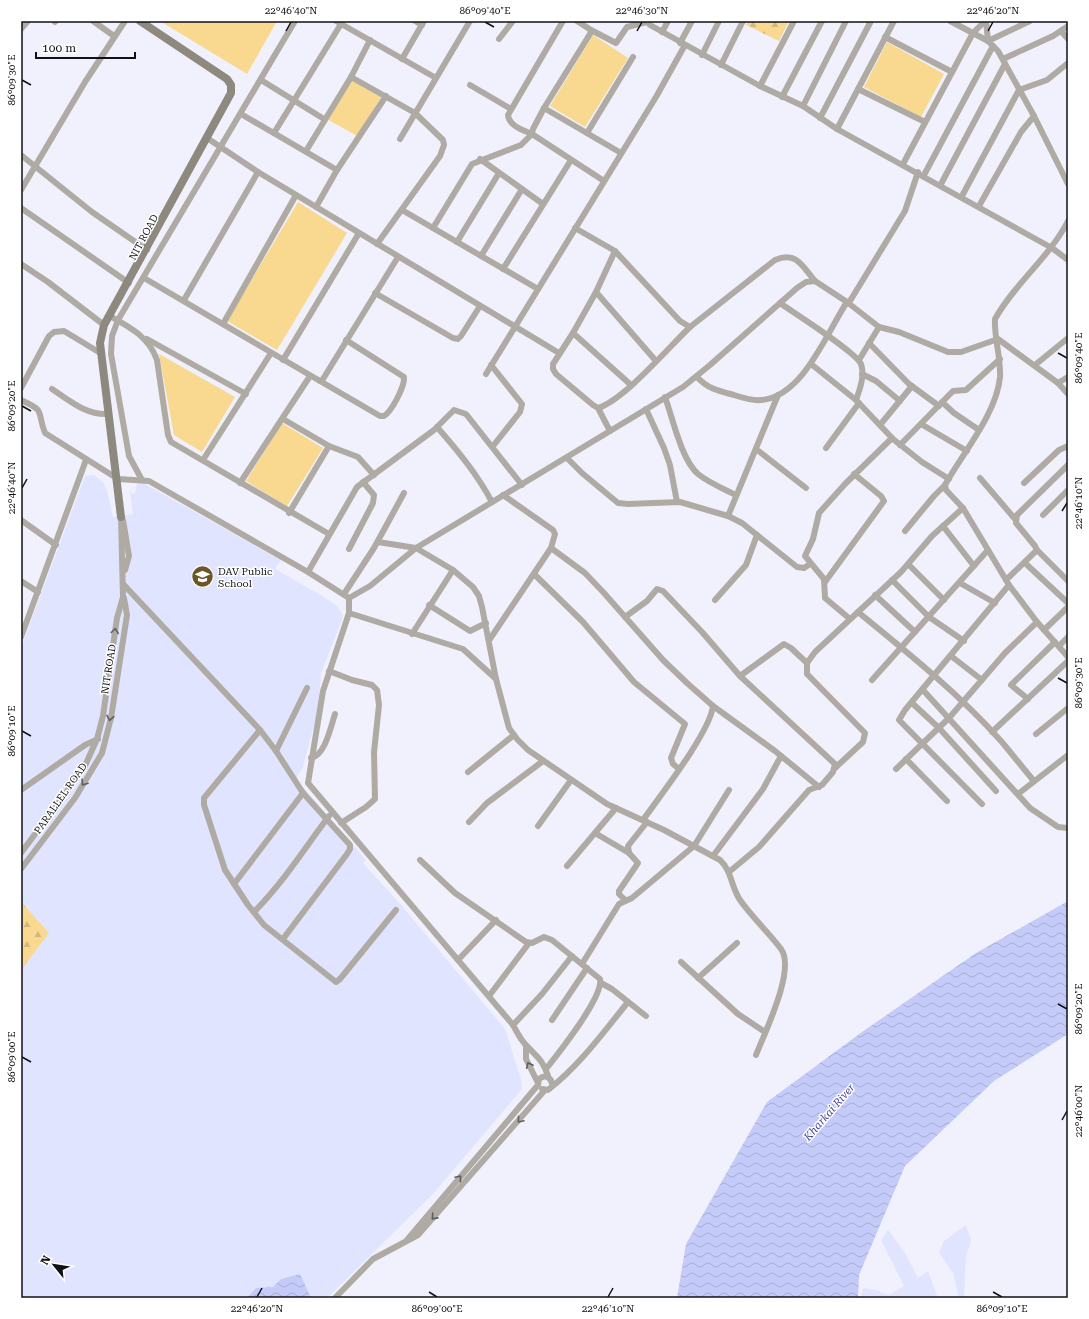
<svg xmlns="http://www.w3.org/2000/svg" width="1089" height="1319" viewBox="0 0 1089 1319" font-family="'Roboto Serif',serif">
	<defs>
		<pattern id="forest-firs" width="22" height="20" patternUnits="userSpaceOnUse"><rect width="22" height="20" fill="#f9d890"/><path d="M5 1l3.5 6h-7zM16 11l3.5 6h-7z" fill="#d4b87b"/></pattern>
		<pattern id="water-waves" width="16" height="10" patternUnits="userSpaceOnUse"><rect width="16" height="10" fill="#c4cbf8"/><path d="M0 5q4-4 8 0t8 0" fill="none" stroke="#a7add4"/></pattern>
	</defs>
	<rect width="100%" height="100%" fill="#f0f1fc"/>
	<g fill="#e0e4fe">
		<path d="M94,475L103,482L107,491L113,517L133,514L130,492L135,494L137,483L145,484L281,560L275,569L324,597L337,606L343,615L342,620L321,673L318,710L303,767L296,779L366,860L363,863L401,905L505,1029L521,1079L522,1089L432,1195L327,1298H21V648L85,476Z"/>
		<path d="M966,1225L971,1240L966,1257L964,1298H959L953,1273L939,1252L944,1241Z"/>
		<path d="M888,1230L905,1253L918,1278L928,1271L938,1298H861L863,1288L876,1290L889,1295L904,1286L881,1240Z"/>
	</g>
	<g fill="url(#forest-firs)">
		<path d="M748,21H789L779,41L746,25Z"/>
		<path d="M21,902L49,933L21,970Z"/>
	</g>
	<g fill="#f9d890">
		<path d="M160,21H277L247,74Z"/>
		<path d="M593,35L628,58L585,127L550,106Z"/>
		<path d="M887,42L944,74L921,117L864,87Z"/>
		<path d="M352,80L381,97L357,136L327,119Z"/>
		<path d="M298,202L347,233L277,350L227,321Z"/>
		<path d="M159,354L235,397L202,452L174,435Z"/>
		<path d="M282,423L323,448L287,506L246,481Z"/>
	</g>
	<g fill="url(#water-waves)">
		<path d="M1068,901V1034L994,1081L905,1166L859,1275L858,1298H677L686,1244L767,1102L862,1032L976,953Z"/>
		<path d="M300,1274L311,1298H247L256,1288L273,1287L281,1279Z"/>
	</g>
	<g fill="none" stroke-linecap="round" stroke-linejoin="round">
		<g stroke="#afaba4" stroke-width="6">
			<path d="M93,21L114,36"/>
			<path d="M336,21L436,78"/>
			<path d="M415,21L422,25"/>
			<path d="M577,21L591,30L590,34L544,108L533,129L532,134L604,181"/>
			<path d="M647,21L650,25L760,86L803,106"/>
			<path d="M846,21L803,106L837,129L1052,248L1068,260"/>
			<path d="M950,21L988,41L998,51L1034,116L1068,184"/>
			<path d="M986,21L988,41L1030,21"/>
			<path d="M55,22L56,21"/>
			<path d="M21,29L28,21"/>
			<path d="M591,30L616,43L627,27L647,22"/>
			<path d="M1061,31L1068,39"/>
			<path d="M662,32L668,21"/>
			<path d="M885,37L952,72"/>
			<path d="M499,39L513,21"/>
			<path d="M680,43L692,21"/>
			<path d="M702,55L719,21"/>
			<path d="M402,59L424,21"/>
			<path d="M1003,59L1053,36L1068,26"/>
			<path d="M721,65L743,21"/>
			<path d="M351,77L415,113L443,140L444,145L440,156L377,244"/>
			<path d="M261,80L324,119"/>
			<path d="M470,85L511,109"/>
			<path d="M760,86L794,21"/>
			<path d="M858,89L925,122"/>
			<path d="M782,97L822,21"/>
			<path d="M544,108L621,153"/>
			<path d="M241,114L337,170"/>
			<path d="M820,118L871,21"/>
			<path d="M837,129L894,21"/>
			<path d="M274,133L341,24"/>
			<path d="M587,133L633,57"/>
			<path d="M207,138L258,172L559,353"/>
			<path d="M400,139L470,21"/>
			<path d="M306,151L351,77L370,40"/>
			<path d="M21,155L92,212L147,250"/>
			<path d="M480,159L543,204"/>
			<path d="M903,164L973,33L985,21"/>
			<path d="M924,175L993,46"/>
			<path d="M941,184L1005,64"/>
			<path d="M21,190L85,82L125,21"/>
			<path d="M962,196L1019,90L1047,80L1068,63"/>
			<path d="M979,206L1021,132L1034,116"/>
			<path d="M316,207L337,170L386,96"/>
			<path d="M21,208L129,283"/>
			<path d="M402,210L538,289"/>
			<path d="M1068,221C1049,258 1015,283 995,319C994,338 1001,357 1000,377C997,413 962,454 945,485L946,490L963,508L1009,585L1037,622L1068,657"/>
			<path d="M433,228L472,164L521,145L532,134C523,130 509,126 508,115L563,21"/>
			<path d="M575,228L615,251L680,321L690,327L775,260C797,251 802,266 815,281"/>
			<path d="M457,242L499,173"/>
			<path d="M615,251L596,292L573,333L553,364V369L556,374L593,405L598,408C624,400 669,347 690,327"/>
			<path d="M481,256L522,189"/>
			<path d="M21,264L48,282L104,325"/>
			<path d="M503,269L571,160"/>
			<path d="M144,278L320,381L323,379L398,257"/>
			<path d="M596,292L656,361"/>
			<path d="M375,293L453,338L458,339L461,336L480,306"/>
			<path d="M184,300L258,172"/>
			<path d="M780,303C794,313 856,352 861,364C865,375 860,389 856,400"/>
			<path d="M110,316C130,327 149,337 157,360L168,435L171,442L329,534"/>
			<path d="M223,324L296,195"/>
			<path d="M573,333L631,385"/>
			<path d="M147,339L246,394"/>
			<path d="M869,343L909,384L939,406"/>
			<path d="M283,360L359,233"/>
			<path d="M859,360L879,327"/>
			<path d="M811,364L856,400L893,439L922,462L949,479"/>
			<path d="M491,365L522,404L520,412L493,446"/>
			<path d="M1035,365L1068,338"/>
			<path d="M486,374L656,97L685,45"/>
			<path d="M862,374L876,381L900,401"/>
			<path d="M697,377C708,389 719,391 734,395C743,398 752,401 761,400C803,397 827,332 847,302L879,327L899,332L948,352H961L998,339L1058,383L1068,394"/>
			<path d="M320,381L380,416H384C392,411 405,386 404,377L346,340"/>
			<path d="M1058,383L1068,377"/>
			<path d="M21,388L49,336L54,332L64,331L102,354"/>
			<path d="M52,389C70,401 86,415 108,414"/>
			<path d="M665,397C673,419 681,459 698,474C709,483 724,489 736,495"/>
			<path d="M21,400C47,412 36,410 45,433L118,479L149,481L308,572L349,598V613L323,691L308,783L513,1025C517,1032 521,1041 527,1046C537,1057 543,1060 548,1076"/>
			<path d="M942,402L954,413L979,430"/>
			<path d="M598,408L610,431"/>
			<path d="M646,409L664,448L670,465L677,502"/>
			<path d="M283,419L329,446L289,513"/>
			<path d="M921,424L967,451"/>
			<path d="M880,425L912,386"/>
			<path d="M437,427C458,451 477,474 492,502"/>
			<path d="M900,445L953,391L966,390L1000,359"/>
			<path d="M329,446L358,457L374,475"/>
			<path d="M826,448L859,403"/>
			<path d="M756,449L806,488"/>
			<path d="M567,458L582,473L618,503L628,504L680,502L728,516L742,523L797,567L804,568L810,564"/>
			<path d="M203,460L271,353"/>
			<path d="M980,478L1015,519"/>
			<path d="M142,480L129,456L111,354L112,336L118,320L295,21"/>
			<path d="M240,483L310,376"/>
			<path d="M1024,483L1059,450L1068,446"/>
			<path d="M1043,515L1068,490"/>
			<path d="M728,516L778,395"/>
			<path d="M21,520L56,545"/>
			<path d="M123,520L129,556L125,570"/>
			<path d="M943,526L974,566"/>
			<path d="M905,531L934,496L945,485"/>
			<path d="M378,542L416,548L453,570L473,587L479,596L482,607L496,679L509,728L517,739L528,750L607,804L664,830L720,860C732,871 731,887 740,900C752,917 768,932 781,949C796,969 765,1032 756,1055"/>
			<path d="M551,548L585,573L604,593L663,660L687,683L713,706C710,732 660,796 643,820"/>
			<path d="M349,549L373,503L374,495L363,482"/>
			<path d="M1037,550L1068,581"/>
			<path d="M1025,563L1068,603"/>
			<path d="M908,564L944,600"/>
			<path d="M308,572L357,487L434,430L454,410L466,414L522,485"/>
			<path d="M534,574L583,622L634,682L685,724L671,758L673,764L679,769"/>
			<path d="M892,580L929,617L964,641"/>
			<path d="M1006,580L1037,550L1035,546L1016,523L1017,515L1068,465"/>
			<path d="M21,581L38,592"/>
			<path d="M825,582L884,501L881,496L854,474"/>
			<path d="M960,583L995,603"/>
			<path d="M124,585L260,730L276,751L303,793L350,845V849L347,854L283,939"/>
			<path d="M344,594L374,548L404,493"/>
			<path d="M875,595L915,632"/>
			<path d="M349,598L370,586L416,548L683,387L710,365L797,288L806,282L815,281L847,302L850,301L905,211L918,172"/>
			<path d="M715,600L746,565L757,535"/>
			<path d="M429,605L470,631L486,623"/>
			<path d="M858,612C907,652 958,693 1001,741C1012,754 1023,768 1034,781"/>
			<path d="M349,613L463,649L496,679"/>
			<path d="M625,617L647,601L657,589L663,591L702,632L740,676L835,764L833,772L822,785L809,790L759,847L729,872"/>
			<path d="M850,619L825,598L824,579L805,556L813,539L819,513L845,484L892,438"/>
			<path d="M1044,630L1068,607"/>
			<path d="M412,634L453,570"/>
			<path d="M21,637L86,460"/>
			<path d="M490,639L551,548L555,534L553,530L503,495"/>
			<path d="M1059,646L1068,637"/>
			<path d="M951,656L982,680"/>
			<path d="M329,671L352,680L372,685L377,690L379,705L374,752L375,799L366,807L341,823"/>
			<path d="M740,676L784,644L791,648L807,663"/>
			<path d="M872,680L988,550"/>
			<path d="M923,690L1030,808L1058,827L1068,828"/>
			<path d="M1028,699L1011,685L1055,642"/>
			<path d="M912,703L939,728L996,791"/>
			<path d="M713,706L775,751L819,787"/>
			<path d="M260,730L204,798V805L225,870L248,905L264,925L336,982L340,979L396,910"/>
			<path d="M992,732L1068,661"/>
			<path d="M1036,734L1068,708"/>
			<path d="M276,751L307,688"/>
			<path d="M311,758C325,756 331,726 335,714"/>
			<path d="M906,759L947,801"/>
			<path d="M835,768L863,742L865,733L807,674V663L815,652L901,572L932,536L963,508"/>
			<path d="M896,769L949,718L1005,653L1037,622"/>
			<path d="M468,772L514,735"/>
			<path d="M21,790L85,745L98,739"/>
			<path d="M1018,794L1068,755"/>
			<path d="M982,804L899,720L905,710L1009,585"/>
			<path d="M469,822L487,803L543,761"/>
			<path d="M538,826L571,780"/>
			<path d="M595,833L629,853"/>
			<path d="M21,853L84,768L97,739L103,716L117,618L123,597L121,517"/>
			<path d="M713,856L763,789L781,756"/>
			<path d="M420,860L455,893L526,942L532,943L544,937L552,940L600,979C604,996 558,1054 546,1069"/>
			<path d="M567,866L616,808"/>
			<path d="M21,869L75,798L102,753L111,718L127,615L124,598"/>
			<path d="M234,884L303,793"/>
			<path d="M625,900L619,894V891L638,863L629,853L628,846L647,822"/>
			<path d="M254,912C283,883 304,849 329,816"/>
			<path d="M458,960L496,920"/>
			<path d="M681,962L738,1014L765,1032"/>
			<path d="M582,964L619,904L632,898L694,846L729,790"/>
			<path d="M698,978L737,943"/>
			<path d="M601,983L612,989L646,1016"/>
			<path d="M489,996L529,943"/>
			<path d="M552,1020L587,968"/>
			<path d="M513,1025L542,994L572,956"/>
			<path d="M526,1046V1059L538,1083"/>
			<path d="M542,1089L548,1090C579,1066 603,1033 628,1002"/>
			<path d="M407,1240L538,1085L539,1079C545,1074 551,1077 552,1084"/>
			<path d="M335,1298L373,1259L418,1235L545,1090"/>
		</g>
		<path stroke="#8e897e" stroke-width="8" d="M121,517L100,343L104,325L231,93V85L227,79L140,21"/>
	</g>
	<defs><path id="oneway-chevron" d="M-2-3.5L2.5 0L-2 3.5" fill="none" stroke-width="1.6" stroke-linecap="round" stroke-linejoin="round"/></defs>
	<g stroke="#605e5e">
		<use href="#oneway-chevron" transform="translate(115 631) rotate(-82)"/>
		<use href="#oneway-chevron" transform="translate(110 718) rotate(101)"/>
		<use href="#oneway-chevron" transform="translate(84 783) rotate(123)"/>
		<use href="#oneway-chevron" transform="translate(529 1065) rotate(-115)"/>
		<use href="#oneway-chevron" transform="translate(520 1120) rotate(130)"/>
		<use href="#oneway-chevron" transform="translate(459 1178) rotate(-49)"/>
		<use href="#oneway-chevron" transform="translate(434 1217) rotate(132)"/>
	</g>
	<path fill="none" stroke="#101117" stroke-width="1.5" d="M485,22L494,27M286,31L291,22M637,31L642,22M988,31L993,22M22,80L31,85M1058,353L1067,358M22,406L31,411M22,488L27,479M1062,511L1067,503M1058,678L1067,683M22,731L31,736M1058,1004L1067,1009M22,1057L31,1062M1062,1120L1067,1111M429,1292L437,1297M993,1292L1002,1297M257,1297L262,1288M608,1297L613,1288"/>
	<defs>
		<symbol id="school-disc" viewBox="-11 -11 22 22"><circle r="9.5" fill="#6c5626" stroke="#fff"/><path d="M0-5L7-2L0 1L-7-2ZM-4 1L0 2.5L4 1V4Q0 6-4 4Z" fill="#fff"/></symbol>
	</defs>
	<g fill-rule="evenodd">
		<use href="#school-disc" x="190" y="564" width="25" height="25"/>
	</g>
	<g text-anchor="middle" stroke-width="3" stroke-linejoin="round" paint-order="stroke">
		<g font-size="10" fill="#101117" stroke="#fff">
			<text transform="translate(143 237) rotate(-62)" y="4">NIT ROAD</text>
			<text transform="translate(108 669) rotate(-81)" y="4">NIT ROAD</text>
			<text transform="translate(60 798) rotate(-55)" y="4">PARALLEL ROAD</text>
		</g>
		<g font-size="10" fill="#101117" stroke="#fff" text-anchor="start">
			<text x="218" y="575">DAV Public<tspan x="218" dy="12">School</tspan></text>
		</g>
		<g font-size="11" font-style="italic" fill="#43459a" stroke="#fff">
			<text transform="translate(829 1112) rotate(-49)" y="4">Kharkai River</text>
		</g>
	</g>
	<rect width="1089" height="1319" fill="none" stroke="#ffffff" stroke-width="44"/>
	<g transform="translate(54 1265) rotate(300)" stroke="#ffffff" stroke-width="3" paint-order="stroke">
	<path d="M0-3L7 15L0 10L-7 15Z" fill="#101117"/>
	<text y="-6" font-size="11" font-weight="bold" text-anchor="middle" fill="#101117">N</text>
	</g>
	<path d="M36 52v6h99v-6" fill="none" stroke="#101117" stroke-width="2"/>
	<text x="42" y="52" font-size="12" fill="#101117" stroke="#ffffff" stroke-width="3" paint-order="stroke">100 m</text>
	<rect x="22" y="22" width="1045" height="1275" fill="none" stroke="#101117" stroke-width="1.5"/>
	<g font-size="10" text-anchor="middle" fill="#101117">
		<text x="291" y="14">22°46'40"N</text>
		<text x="485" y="14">86°09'40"E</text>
		<text x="642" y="14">22°46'30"N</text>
		<text x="993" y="14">22°46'20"N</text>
		<text transform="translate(11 80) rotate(-90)" y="4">86°09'30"E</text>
		<text transform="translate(1078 358) rotate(-90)" y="4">86°09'40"E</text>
		<text transform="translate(11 406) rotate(-90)" y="4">86°09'20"E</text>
		<text transform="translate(11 488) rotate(-90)" y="4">22°46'40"N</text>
		<text transform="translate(1078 503) rotate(-90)" y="4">22°46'10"N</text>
		<text transform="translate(1078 683) rotate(-90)" y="4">86°09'30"E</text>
		<text transform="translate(11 731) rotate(-90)" y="4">86°09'10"E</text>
		<text transform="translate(1078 1009) rotate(-90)" y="4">86°09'20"E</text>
		<text transform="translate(11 1057) rotate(-90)" y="4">86°09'00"E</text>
		<text transform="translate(1078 1111) rotate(-90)" y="4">22°46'00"N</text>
		<text x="257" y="1312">22°46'20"N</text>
		<text x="437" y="1312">86°09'00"E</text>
		<text x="608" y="1312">22°46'10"N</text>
		<text x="1002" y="1312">86°09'10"E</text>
	</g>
</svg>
